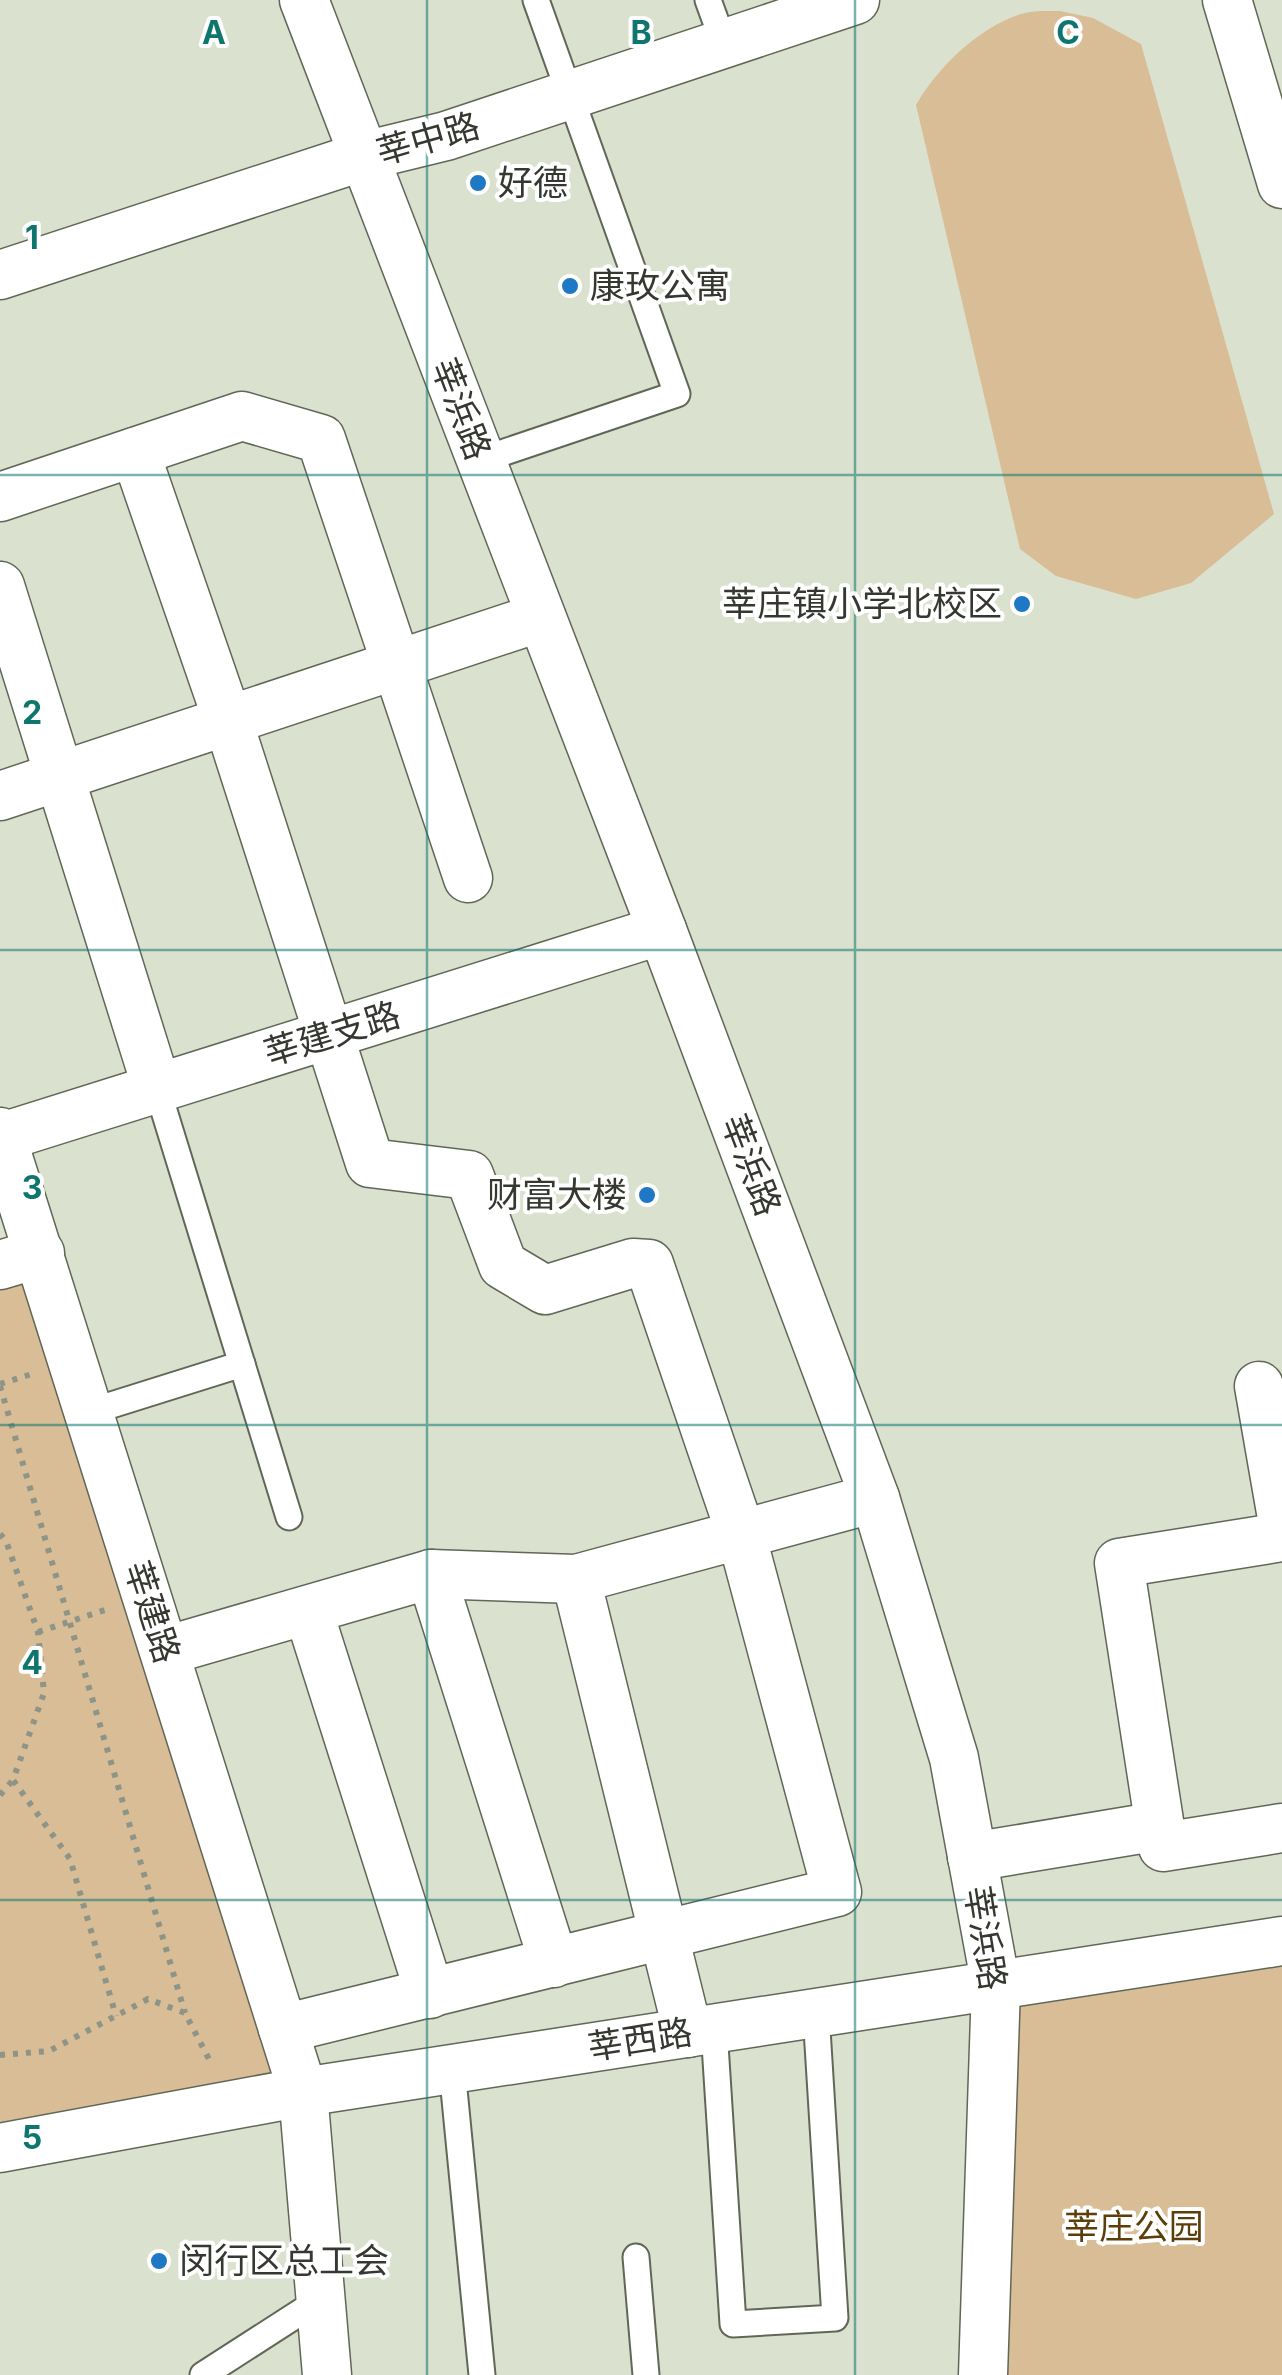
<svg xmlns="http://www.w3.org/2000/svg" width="1282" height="2375" viewBox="0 0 1282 2375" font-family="Inter,'Noto Sans SC',sans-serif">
	<rect width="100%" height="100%" fill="#dae2cf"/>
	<g fill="#d8bd96">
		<path d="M1060,11L1093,18L1141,44L1274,514L1191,583L1136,599L1056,576L1020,549L916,105C938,67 978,28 1021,14C1033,10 1048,11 1060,11Z"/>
		<path d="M40,1253L302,2092L0,2148V1265Z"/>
		<path d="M1282,1941V2375H983L996,1986Z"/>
	</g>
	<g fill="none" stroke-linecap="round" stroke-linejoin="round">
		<defs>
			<g id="lane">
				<path d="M708,0L724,44"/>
				<path d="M481,460L677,394L536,0"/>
				<path d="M157,1088L289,1517"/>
				<path d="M89,1412L242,1364"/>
				<path d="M714,2029L733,2324L835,2318L816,2013"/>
				<path d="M452,2069L482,2375"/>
				<path d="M636,2257L646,2375"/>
				<path d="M203,2375L321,2299"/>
			</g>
			<g id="street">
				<path d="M304,0L662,930L875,1498L954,1758L996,1986L983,2375"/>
				<path d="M1227,0L1282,184"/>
				<path d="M0,275L364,156L446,136L855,0"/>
				<path d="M135,452L228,721L370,1163L469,1175L503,1265L545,1290L633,1263L649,1264L741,1534L837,1892L283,2029"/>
				<path d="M0,497L242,416L321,439L468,878"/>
				<path d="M0,586L157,1088"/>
				<path d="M0,796L541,617"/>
				<path d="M0,1132L303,2092L327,2375"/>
				<path d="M2,1137L662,930"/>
				<path d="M0,1265L40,1253"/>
				<path d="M1259,1386L1282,1518"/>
				<path d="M1282,1537L1119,1563L1163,1847L1282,1828"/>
				<path d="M431,1574L554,1963"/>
				<path d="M576,1579L688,2033"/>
				<path d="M308,1610L430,1994"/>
				<path d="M165,1651L431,1574L576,1579L875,1498"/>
				<path d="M972,1857L1159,1826"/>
				<path d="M0,2148L303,2092L1282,1941"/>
			</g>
		</defs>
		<use href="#lane" stroke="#616757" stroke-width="29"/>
		<use href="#street" stroke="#616757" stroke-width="51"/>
		<g stroke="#8e9486" stroke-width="6" stroke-dasharray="5 8" stroke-linecap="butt">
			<path d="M0,1384L32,1374"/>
			<path d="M0,1386L185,2013"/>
			<path d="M0,1534L6,1541L38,1632L44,1693L13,1780L70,1859L116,2016"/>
			<path d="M38,1632L108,1609"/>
			<path d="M0,1795L13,1780"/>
			<path d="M0,2055L49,2051L148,1999L185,2013L212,2065"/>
		</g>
		<use href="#lane" stroke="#fff" stroke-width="25"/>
		<use href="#street" stroke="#fff" stroke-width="48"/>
	</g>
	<path fill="none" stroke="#0f766e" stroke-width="2.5" stroke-opacity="0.55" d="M427,0V2375M855,0V2375M0,475H1282M0,950H1282M0,1425H1282M0,1900H1282"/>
	<g fill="#1e78c5" stroke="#fff" stroke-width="4">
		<circle cx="478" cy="183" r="10"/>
		<circle cx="570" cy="286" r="10"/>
		<circle cx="1022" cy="604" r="10"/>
		<circle cx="647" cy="1195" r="10"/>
		<circle cx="159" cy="2261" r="10"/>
	</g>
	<g text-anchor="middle" stroke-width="8" stroke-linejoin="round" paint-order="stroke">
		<g font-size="35" fill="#353831" stroke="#fff">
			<text transform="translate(428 139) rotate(-16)" y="12">莘中路</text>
			<text transform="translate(461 409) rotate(69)" y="12">莘浜路</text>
			<text transform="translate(332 1034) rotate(-17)" y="12">莘建支路</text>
			<text transform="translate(751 1165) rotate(69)" y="12">莘浜路</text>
			<text transform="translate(152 1612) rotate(72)" y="12">莘建路</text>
			<text transform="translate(985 1938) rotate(81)" y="12">莘浜路</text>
			<text transform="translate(640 2040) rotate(-9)" y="12">莘西路</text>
		</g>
		<g font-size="35" fill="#353831" stroke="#fff" text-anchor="start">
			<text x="498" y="195">好德</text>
			<text x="590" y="298">康玫公寓</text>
			<text x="1002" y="616" text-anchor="end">莘庄镇小学北校区</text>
			<text x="627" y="1207" text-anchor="end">财富大楼</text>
			<text x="179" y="2273">闵行区总工会</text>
		</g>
		<g font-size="35" fill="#5b3e09" stroke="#fff">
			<text x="1134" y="2239">莘庄公园</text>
		</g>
	</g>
	<g font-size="32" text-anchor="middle" font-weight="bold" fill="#0f766e" stroke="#fff" stroke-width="8" stroke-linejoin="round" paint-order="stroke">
		<text x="214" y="44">A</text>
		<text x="641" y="44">B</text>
		<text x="1068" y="44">C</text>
		<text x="32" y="249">1</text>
		<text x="32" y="724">2</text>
		<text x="32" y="1199">3</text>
		<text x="32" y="1674">4</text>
		<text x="32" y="2149">5</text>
	</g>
</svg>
